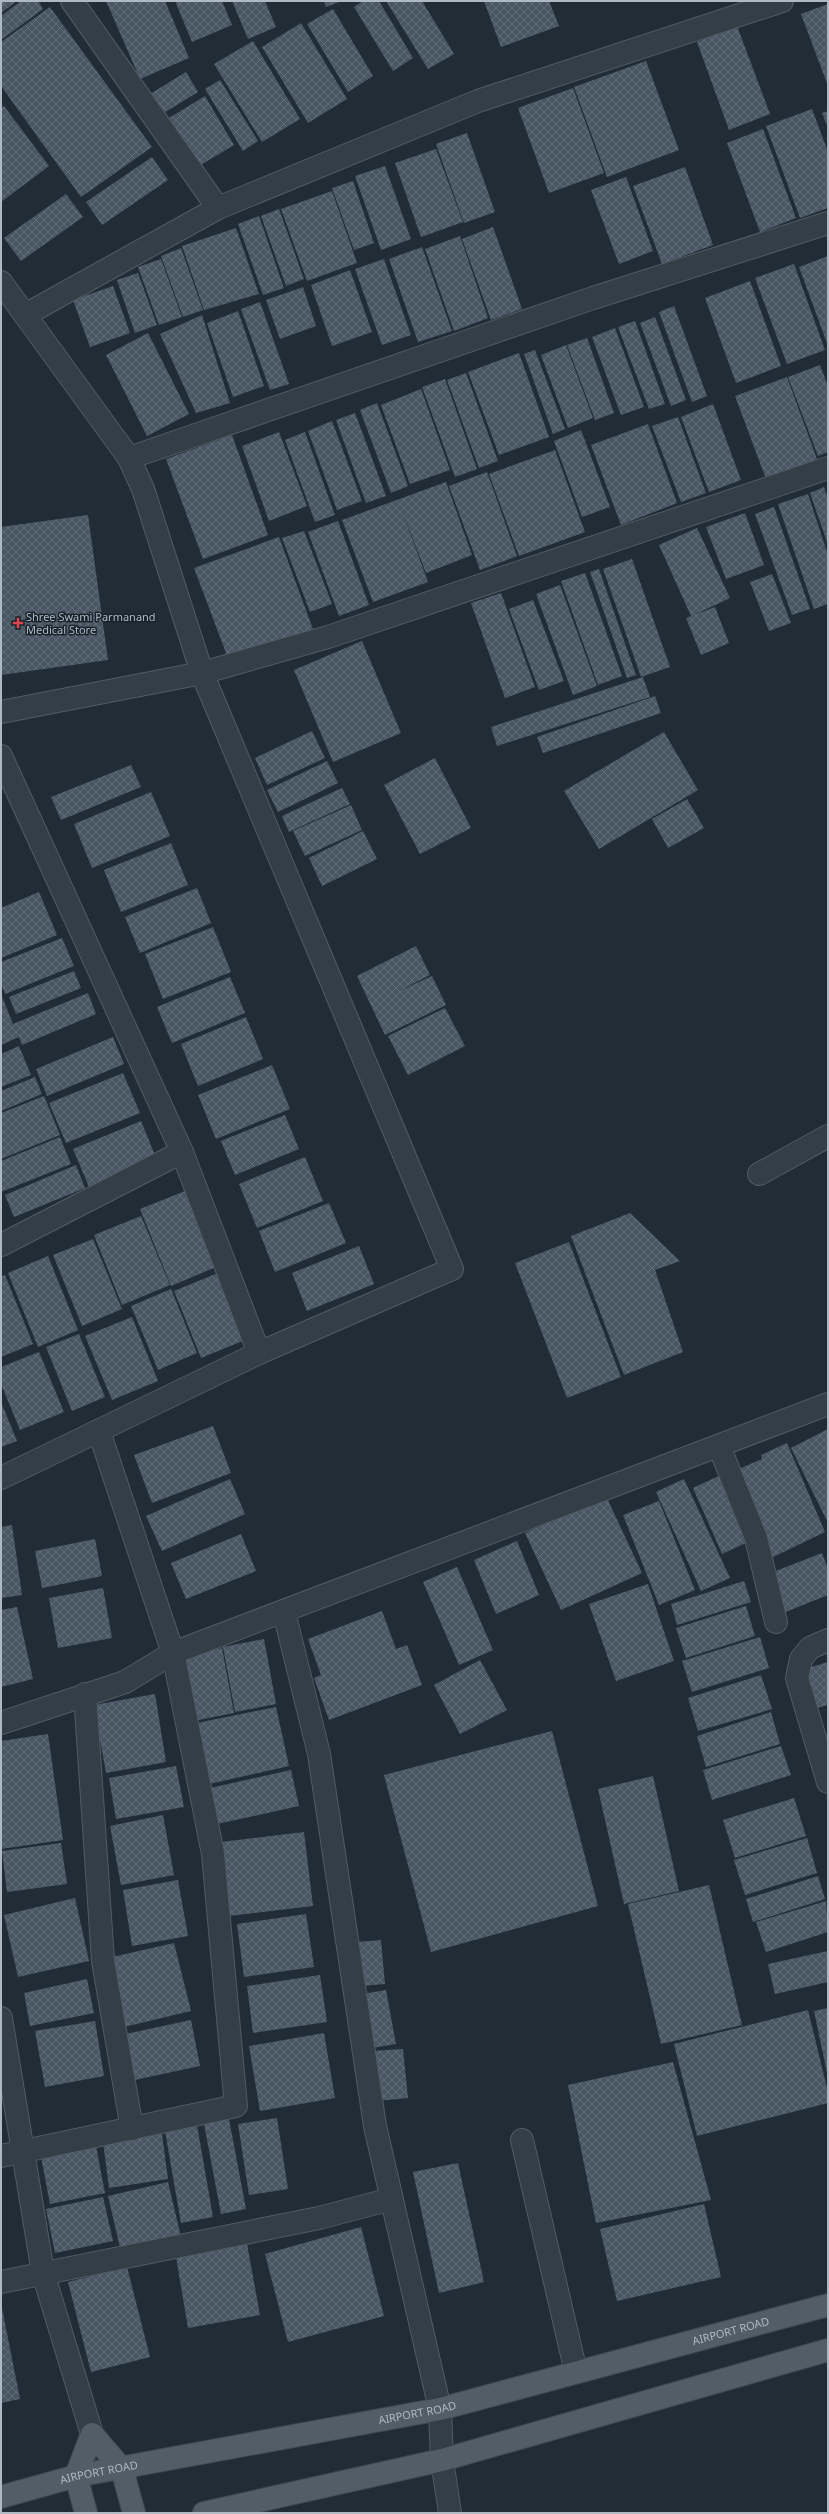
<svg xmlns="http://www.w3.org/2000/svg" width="829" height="2514" viewBox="0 0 829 2514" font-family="'Noto Sans',sans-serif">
	<defs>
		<pattern id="building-cross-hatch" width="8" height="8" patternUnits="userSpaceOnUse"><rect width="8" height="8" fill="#485763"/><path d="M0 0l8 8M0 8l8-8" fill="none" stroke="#606d78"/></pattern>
	</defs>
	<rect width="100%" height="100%" fill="#202d37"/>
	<g fill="url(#building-cross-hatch)">
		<path d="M1,1H17L1,13Z"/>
		<path d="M21,1H38L43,9L1,40V16Z"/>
		<path d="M106,1H165L189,58L140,79Z"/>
		<path d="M175,1H222L232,25L192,42Z"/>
		<path d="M232,1H265L276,27L248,39Z"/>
		<path d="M324,1H342L326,7Z"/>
		<path d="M363,1H379L413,58L393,71L354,7Z"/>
		<path d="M386,1H422L454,54L428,69Z"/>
		<path d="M484,1H549L559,26L501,47Z"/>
		<path d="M828,4V86L801,14Z"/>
		<path d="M50,7L152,147L81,197L1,86V42Z"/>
		<path d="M333,9L373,76L348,92L307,24Z"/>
		<path d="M301,23L347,99L308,123L262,47Z"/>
		<path d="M737,26L770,114L729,130L697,42Z"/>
		<path d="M253,41L300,119L262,142L214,64Z"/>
		<path d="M646,61L679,150L607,177L574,87Z"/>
		<path d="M186,72L198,92L162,114L150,94Z"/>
		<path d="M220,80L258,141L243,151L205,89Z"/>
		<path d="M573,88L604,173L549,193L518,108Z"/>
		<path d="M205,96L234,145L199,166L169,118Z"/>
		<path d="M4,106L49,166L1,202V108Z"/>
		<path d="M812,109L828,152V208L800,218L766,126Z"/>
		<path d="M828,111V128L822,113Z"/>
		<path d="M763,129L796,218L760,232L727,143Z"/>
		<path d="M467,133L495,212L464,223L436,144Z"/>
		<path d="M436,149L463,222L421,237L395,163Z"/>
		<path d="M152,157L168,180L102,225L86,202Z"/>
		<path d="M385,166L411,239L381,250L355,176Z"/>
		<path d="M685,167L713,245L662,264L633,186Z"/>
		<path d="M626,177L653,251L619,264L591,190Z"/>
		<path d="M353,181L374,243L354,250L332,188Z"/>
		<path d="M332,191L357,263L307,281L281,209Z"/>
		<path d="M66,194L83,217L21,261L4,238Z"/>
		<path d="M279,209L304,279L286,286L261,216Z"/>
		<path d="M259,216L284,288L263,295L238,224Z"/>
		<path d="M493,227L522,309L491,320L462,239Z"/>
		<path d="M236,228L259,294L204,310L182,246Z"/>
		<path d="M460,236L488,318L454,331L425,249Z"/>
		<path d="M422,247L452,331L418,342L389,259Z"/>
		<path d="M181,248L203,310L183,317L161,256Z"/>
		<path d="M828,256V346L799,267Z"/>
		<path d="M161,259L182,317L159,325L138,267Z"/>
		<path d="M384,259L411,335L382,345L355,269Z"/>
		<path d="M794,264L825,350L787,364L755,278Z"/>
		<path d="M350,270L372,332L332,346L311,285Z"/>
		<path d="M138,273L157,325L135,333L117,280Z"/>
		<path d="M750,281L781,366L736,383L705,298Z"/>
		<path d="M113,286L130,333L90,347L73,300Z"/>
		<path d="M303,287L316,326L280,339L266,300Z"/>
		<path d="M260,302L289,384L270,390L241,309Z"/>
		<path d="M674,306L707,396L692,402L659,312Z"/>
		<path d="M238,311L264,386L233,397L207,323Z"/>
		<path d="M202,315L230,403L196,413L160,334Z"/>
		<path d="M655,317L686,400L671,406L640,323Z"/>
		<path d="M635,321L665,404L649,409L618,327Z"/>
		<path d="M615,328L644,407L621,415L592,337Z"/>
		<path d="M148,333L189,414L147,436L106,355Z"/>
		<path d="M587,338L614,413L595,420L567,345Z"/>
		<path d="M566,345L593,418L568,428L541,355Z"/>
		<path d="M535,350L565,429L553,434L524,354Z"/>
		<path d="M519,353L549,437L499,455L468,372Z"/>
		<path d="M820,365L828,386V452L818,456L788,377Z"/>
		<path d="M466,373L498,461L479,468L447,380Z"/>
		<path d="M787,377L817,459L766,479L735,396Z"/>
		<path d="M445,379L477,469L455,477L422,387Z"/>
		<path d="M421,389L450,470L410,484L381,405Z"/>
		<path d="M377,403L408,486L391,493L360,410Z"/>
		<path d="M713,404L741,480L709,492L681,417Z"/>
		<path d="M355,413L386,496L366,503L336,420Z"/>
		<path d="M678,417L706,493L681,502L652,426Z"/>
		<path d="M332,421L362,501L337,510L308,431Z"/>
		<path d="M648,424L677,503L621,525L591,445Z"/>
		<path d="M581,430L610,507L582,517L554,441Z"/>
		<path d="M279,432L307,506L269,521L242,446Z"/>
		<path d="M305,432L335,515L315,522L285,440Z"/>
		<path d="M232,435L268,535L203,559L166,459Z"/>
		<path d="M555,450L585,532L519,556L489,474Z"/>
		<path d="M487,472L517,556L480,570L449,486Z"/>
		<path d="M446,482L472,555L426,573L401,508L428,582L373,602L342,520Z"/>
		<path d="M824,487L828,499V545L810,493Z"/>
		<path d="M808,494L828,555V604L814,609L778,504Z"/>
		<path d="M774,507L810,609L792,615L755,514Z"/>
		<path d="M745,513L764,565L726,579L706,527Z"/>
		<path d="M88,515L108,660L1,675V527Z"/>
		<path d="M338,521L369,605L339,616L308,532Z"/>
		<path d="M697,528L730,598L694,615L715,607L729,643L701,655L686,618L691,616L659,545Z"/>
		<path d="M304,531L332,604L310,612L282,538Z"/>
		<path d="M279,537L313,629L229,661L194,568Z"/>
		<path d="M632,559L670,667L641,677L603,569Z"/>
		<path d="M599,569L636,675L627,678L590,572Z"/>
		<path d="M585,573L622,676L598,685L561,581Z"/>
		<path d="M772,574L791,623L769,631L750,582Z"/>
		<path d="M560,585L597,686L573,695L536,594Z"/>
		<path d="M501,593L535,687L505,698L471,603Z"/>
		<path d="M533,600L564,681L539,690L509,609Z"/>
		<path d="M362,641L401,733L333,762L294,670Z"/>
		<path d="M643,677L650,697L497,746L491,727Z"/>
		<path d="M655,696L661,713L543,753L537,737Z"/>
		<path d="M312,731L325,758L267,785L255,758Z"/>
		<path d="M664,732L698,790L599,849L564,791Z"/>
		<path d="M435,758L471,828L420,854L384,785Z"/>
		<path d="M327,761L338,783L278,812L267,790Z"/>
		<path d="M131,765L141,787L61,820L51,797Z"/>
		<path d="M342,788L350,804L289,832L282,816Z"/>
		<path d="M151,792L170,836L92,868L74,824Z"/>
		<path d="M687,799L704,828L668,848L652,819Z"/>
		<path d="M351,805L362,830L305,856L293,831Z"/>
		<path d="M363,831L377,859L322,886L309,858Z"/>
		<path d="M171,843L188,885L121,912L104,870Z"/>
		<path d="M197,888L211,923L140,953L125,917Z"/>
		<path d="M39,892L57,935L1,958V908Z"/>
		<path d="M213,927L231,972L163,999L145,954Z"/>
		<path d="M62,938L74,966L5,994L1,984V962Z"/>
		<path d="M416,946L430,975L397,992L432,976L446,1005L385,1035L357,976Z"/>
		<path d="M74,971L81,988L16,1014L9,997Z"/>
		<path d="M230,977L245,1013L172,1043L157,1007Z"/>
		<path d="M88,993L96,1014L22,1045L19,1037L1,1045V994L13,1024Z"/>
		<path d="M445,1008L465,1046L408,1075L388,1036Z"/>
		<path d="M246,1017L263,1059L198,1086L181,1044Z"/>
		<path d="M113,1037L124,1064L47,1096L36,1069Z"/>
		<path d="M19,1046L31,1075L1,1087V1054Z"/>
		<path d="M272,1065L290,1109L216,1139L198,1095Z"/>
		<path d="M123,1073L140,1113L66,1143L49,1103Z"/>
		<path d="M35,1077L42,1094L1,1111V1091Z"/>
		<path d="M44,1096L60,1135L1,1159V1113Z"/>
		<path d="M285,1115L299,1149L235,1175L221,1141Z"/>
		<path d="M141,1121L157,1160L89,1187L73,1149Z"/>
		<path d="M60,1137L71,1164L1,1192V1161Z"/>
		<path d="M305,1157L323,1201L257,1228L239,1184Z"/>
		<path d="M76,1165L85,1188L14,1217L5,1195Z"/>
		<path d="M185,1191L216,1267L171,1286L140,1209Z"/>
		<path d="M329,1203L346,1243L275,1272L259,1231Z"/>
		<path d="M630,1213L680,1261L655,1270L683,1352L624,1375L571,1236Z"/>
		<path d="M141,1216L170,1285L122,1305L94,1235Z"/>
		<path d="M93,1239L122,1309L82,1326L53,1255Z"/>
		<path d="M569,1242L621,1377L567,1398L515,1263Z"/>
		<path d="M359,1246L374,1284L307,1311L292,1273Z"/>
		<path d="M48,1256L78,1330L38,1347L8,1273Z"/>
		<path d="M218,1273L245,1340L201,1358L174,1291Z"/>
		<path d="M5,1275L33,1344L1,1357V1277Z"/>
		<path d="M171,1289L197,1353L158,1370L131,1306Z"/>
		<path d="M132,1317L158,1381L112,1400L85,1336Z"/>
		<path d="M79,1334L105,1397L72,1411L46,1347Z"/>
		<path d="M39,1352L64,1412L20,1430L1,1384V1367Z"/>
		<path d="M1,1402L17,1441L1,1447Z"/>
		<path d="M213,1426L231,1473L152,1503L134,1455Z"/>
		<path d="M828,1429V1523L791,1448Z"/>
		<path d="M787,1443L825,1532L771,1558L734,1471L762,1459L761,1455Z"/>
		<path d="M723,1474L752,1540L722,1554L693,1488Z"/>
		<path d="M230,1479L245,1514L162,1551L146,1516Z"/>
		<path d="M684,1479L730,1578L701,1591L656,1492Z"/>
		<path d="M606,1496L642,1573L561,1610L525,1533Z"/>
		<path d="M659,1501L695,1590L659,1605L623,1515Z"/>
		<path d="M12,1525L22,1595L1,1598V1527Z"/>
		<path d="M241,1534L256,1571L186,1599L171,1563Z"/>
		<path d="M95,1539L102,1576L42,1588L35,1551Z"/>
		<path d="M517,1541L539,1595L496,1614L474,1560Z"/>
		<path d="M822,1553L828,1569V1595L783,1613L768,1574Z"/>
		<path d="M457,1567L493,1650L459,1665L423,1582Z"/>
		<path d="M744,1581L751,1602L677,1625L671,1604Z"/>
		<path d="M648,1584L674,1661L616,1681L589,1604Z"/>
		<path d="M103,1588L112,1638L58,1648L49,1598Z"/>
		<path d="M746,1606L755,1636L686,1658L676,1628Z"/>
		<path d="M17,1607L33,1679L1,1687V1610Z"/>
		<path d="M382,1611L396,1649L407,1645L422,1685L329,1720L314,1678L321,1675L308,1639Z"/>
		<path d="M760,1637L769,1668L692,1692L682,1661Z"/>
		<path d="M264,1639L276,1704L235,1712L223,1647Z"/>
		<path d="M222,1648L234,1713L193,1721L181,1656Z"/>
		<path d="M480,1660L507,1710L460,1734L434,1685Z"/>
		<path d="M828,1662V1705L817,1708L805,1669Z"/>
		<path d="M761,1675L772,1709L698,1731L688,1698Z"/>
		<path d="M155,1694L166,1762L106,1773L94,1705Z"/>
		<path d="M276,1707L289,1766L209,1784L197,1723Z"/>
		<path d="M771,1712L780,1744L706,1767L697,1736Z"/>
		<path d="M552,1731L598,1906L431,1952L384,1775Z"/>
		<path d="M48,1734L63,1840L1,1849V1741Z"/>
		<path d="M781,1746L791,1775L712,1800L703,1770Z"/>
		<path d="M176,1766L184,1807L116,1819L109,1778Z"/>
		<path d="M291,1770L299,1806L217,1824L210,1788Z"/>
		<path d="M653,1776L679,1891L624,1904L598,1789Z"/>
		<path d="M794,1798L806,1836L735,1858L723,1820Z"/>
		<path d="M163,1815L174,1875L121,1885L110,1826Z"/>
		<path d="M304,1832L313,1906L229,1916L221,1842Z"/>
		<path d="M807,1838L817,1873L745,1895L734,1860Z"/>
		<path d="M61,1843L67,1884L7,1892L2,1851Z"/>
		<path d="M818,1876L825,1899L753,1922L746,1899Z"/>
		<path d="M178,1880L188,1936L132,1946L123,1890Z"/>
		<path d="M709,1885L742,2025L661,2044L628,1904Z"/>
		<path d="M75,1898L89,1961L18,1977L4,1915Z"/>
		<path d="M826,1901L828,1932L766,1952L756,1922Z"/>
		<path d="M306,1914L314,1967L244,1977L237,1924Z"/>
		<path d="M381,1940L385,1984L361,1986L357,1942Z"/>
		<path d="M174,1943L191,2011L124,2027L108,1958Z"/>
		<path d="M828,1951V1982L775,1994L768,1964Z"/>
		<path d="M320,1975L327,2022L253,2033L247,1986Z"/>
		<path d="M87,1979L94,2013L30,2026L24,1993Z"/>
		<path d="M386,1990L396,2044L372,2048L362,1994Z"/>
		<path d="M828,2008V2073H827L814,2011Z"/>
		<path d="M808,2010L828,2092V2103L697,2136L674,2044Z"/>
		<path d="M191,2020L200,2066L130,2081L121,2035Z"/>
		<path d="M95,2021L104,2076L45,2087L35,2031Z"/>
		<path d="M324,2033L335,2098L260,2111L249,2046Z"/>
		<path d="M403,2049L408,2098L376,2101L372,2051Z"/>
		<path d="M673,2062L711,2200L596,2223L568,2085Z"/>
		<path d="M277,2118L288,2189L249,2195L238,2124Z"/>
		<path d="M229,2119L246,2209L221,2214L204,2124Z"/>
		<path d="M197,2125L213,2217L181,2223L165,2131Z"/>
		<path d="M162,2134L168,2179L109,2188L103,2142Z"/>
		<path d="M95,2141L105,2193L50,2204L40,2152Z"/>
		<path d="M458,2163L484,2282L439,2293L413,2172Z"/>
		<path d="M168,2182L181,2237L121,2252L108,2196Z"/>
		<path d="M103,2197L113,2241L55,2253L46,2209Z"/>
		<path d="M704,2204L721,2277L617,2301L600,2229Z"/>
		<path d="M361,2227L384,2316L288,2342L265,2254Z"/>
		<path d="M247,2244L260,2315L188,2328L176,2257Z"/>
		<path d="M127,2267L150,2357L91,2372L68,2282Z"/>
		<path d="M1,2303L20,2399L1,2403Z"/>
	</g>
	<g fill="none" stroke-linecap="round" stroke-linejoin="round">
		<defs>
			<g id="minor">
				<path d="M72,1L218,208"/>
				<path d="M782,1L478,101L218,208L25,315L129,458L143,489L202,673L328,637L828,468"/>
				<path d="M1,282L25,315"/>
				<path d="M129,458L593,298L828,223"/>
				<path d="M1,712L202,673L452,1269L259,1353L1,1478"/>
				<path d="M1,756L182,1152L259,1353"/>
				<path d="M759,1174L828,1136"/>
				<path d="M1,1245L182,1152"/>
				<path d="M719,1446L756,1538L776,1622"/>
				<path d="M284,1612L319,1754L375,2126L440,2409L442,2460L450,2513"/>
				<path d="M828,1640L810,1648L801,1659L797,1678L828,1782"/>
				<path d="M85,1694L103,1961L132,2129"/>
				<path d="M1,1723L125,1682L173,1653L828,1404"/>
				<path d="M1,2018L43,2273L92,2434"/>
				<path d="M522,2140L576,2372"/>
				<path d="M1,2156L236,2106L213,1854L173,1653L99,1431"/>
				<path d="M1,2282L319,2218L391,2199"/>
			</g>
			<g id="major">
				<path id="s1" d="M1,2497L76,2476L440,2409L828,2305"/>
				<path d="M86,2513L76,2476L92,2434L122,2469L134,2513"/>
				<path d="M204,2513L442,2460L828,2350"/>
			</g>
		</defs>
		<use href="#minor" stroke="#515c65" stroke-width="24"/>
		<use href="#major" stroke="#404a54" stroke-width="24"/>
		<use href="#minor" stroke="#333e47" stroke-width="22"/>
		<use href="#major" stroke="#515d67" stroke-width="22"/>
	</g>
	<path fill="#e0444e" stroke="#19232c" stroke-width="1.5" d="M16 617h4v4h4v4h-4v4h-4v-4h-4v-4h4z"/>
	<g text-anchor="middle" stroke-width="3" stroke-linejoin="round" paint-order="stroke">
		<g font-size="11" fill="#aeb9c4" stroke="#19232c" text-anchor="start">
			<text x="26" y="621">Shree Swami Parmanand<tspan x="26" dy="13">Medical Store</tspan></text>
		</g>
		<g font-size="11" fill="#aeb9c4" stroke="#19232c">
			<text dy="4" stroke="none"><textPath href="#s1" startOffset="749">AIRPORT ROAD</textPath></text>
			<text dy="4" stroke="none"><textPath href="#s1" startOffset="425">AIRPORT ROAD</textPath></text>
			<text dy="4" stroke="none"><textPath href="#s1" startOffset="101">AIRPORT ROAD</textPath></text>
		</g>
	</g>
	<rect width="829" height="2514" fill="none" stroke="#aeb9c4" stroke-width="4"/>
</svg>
